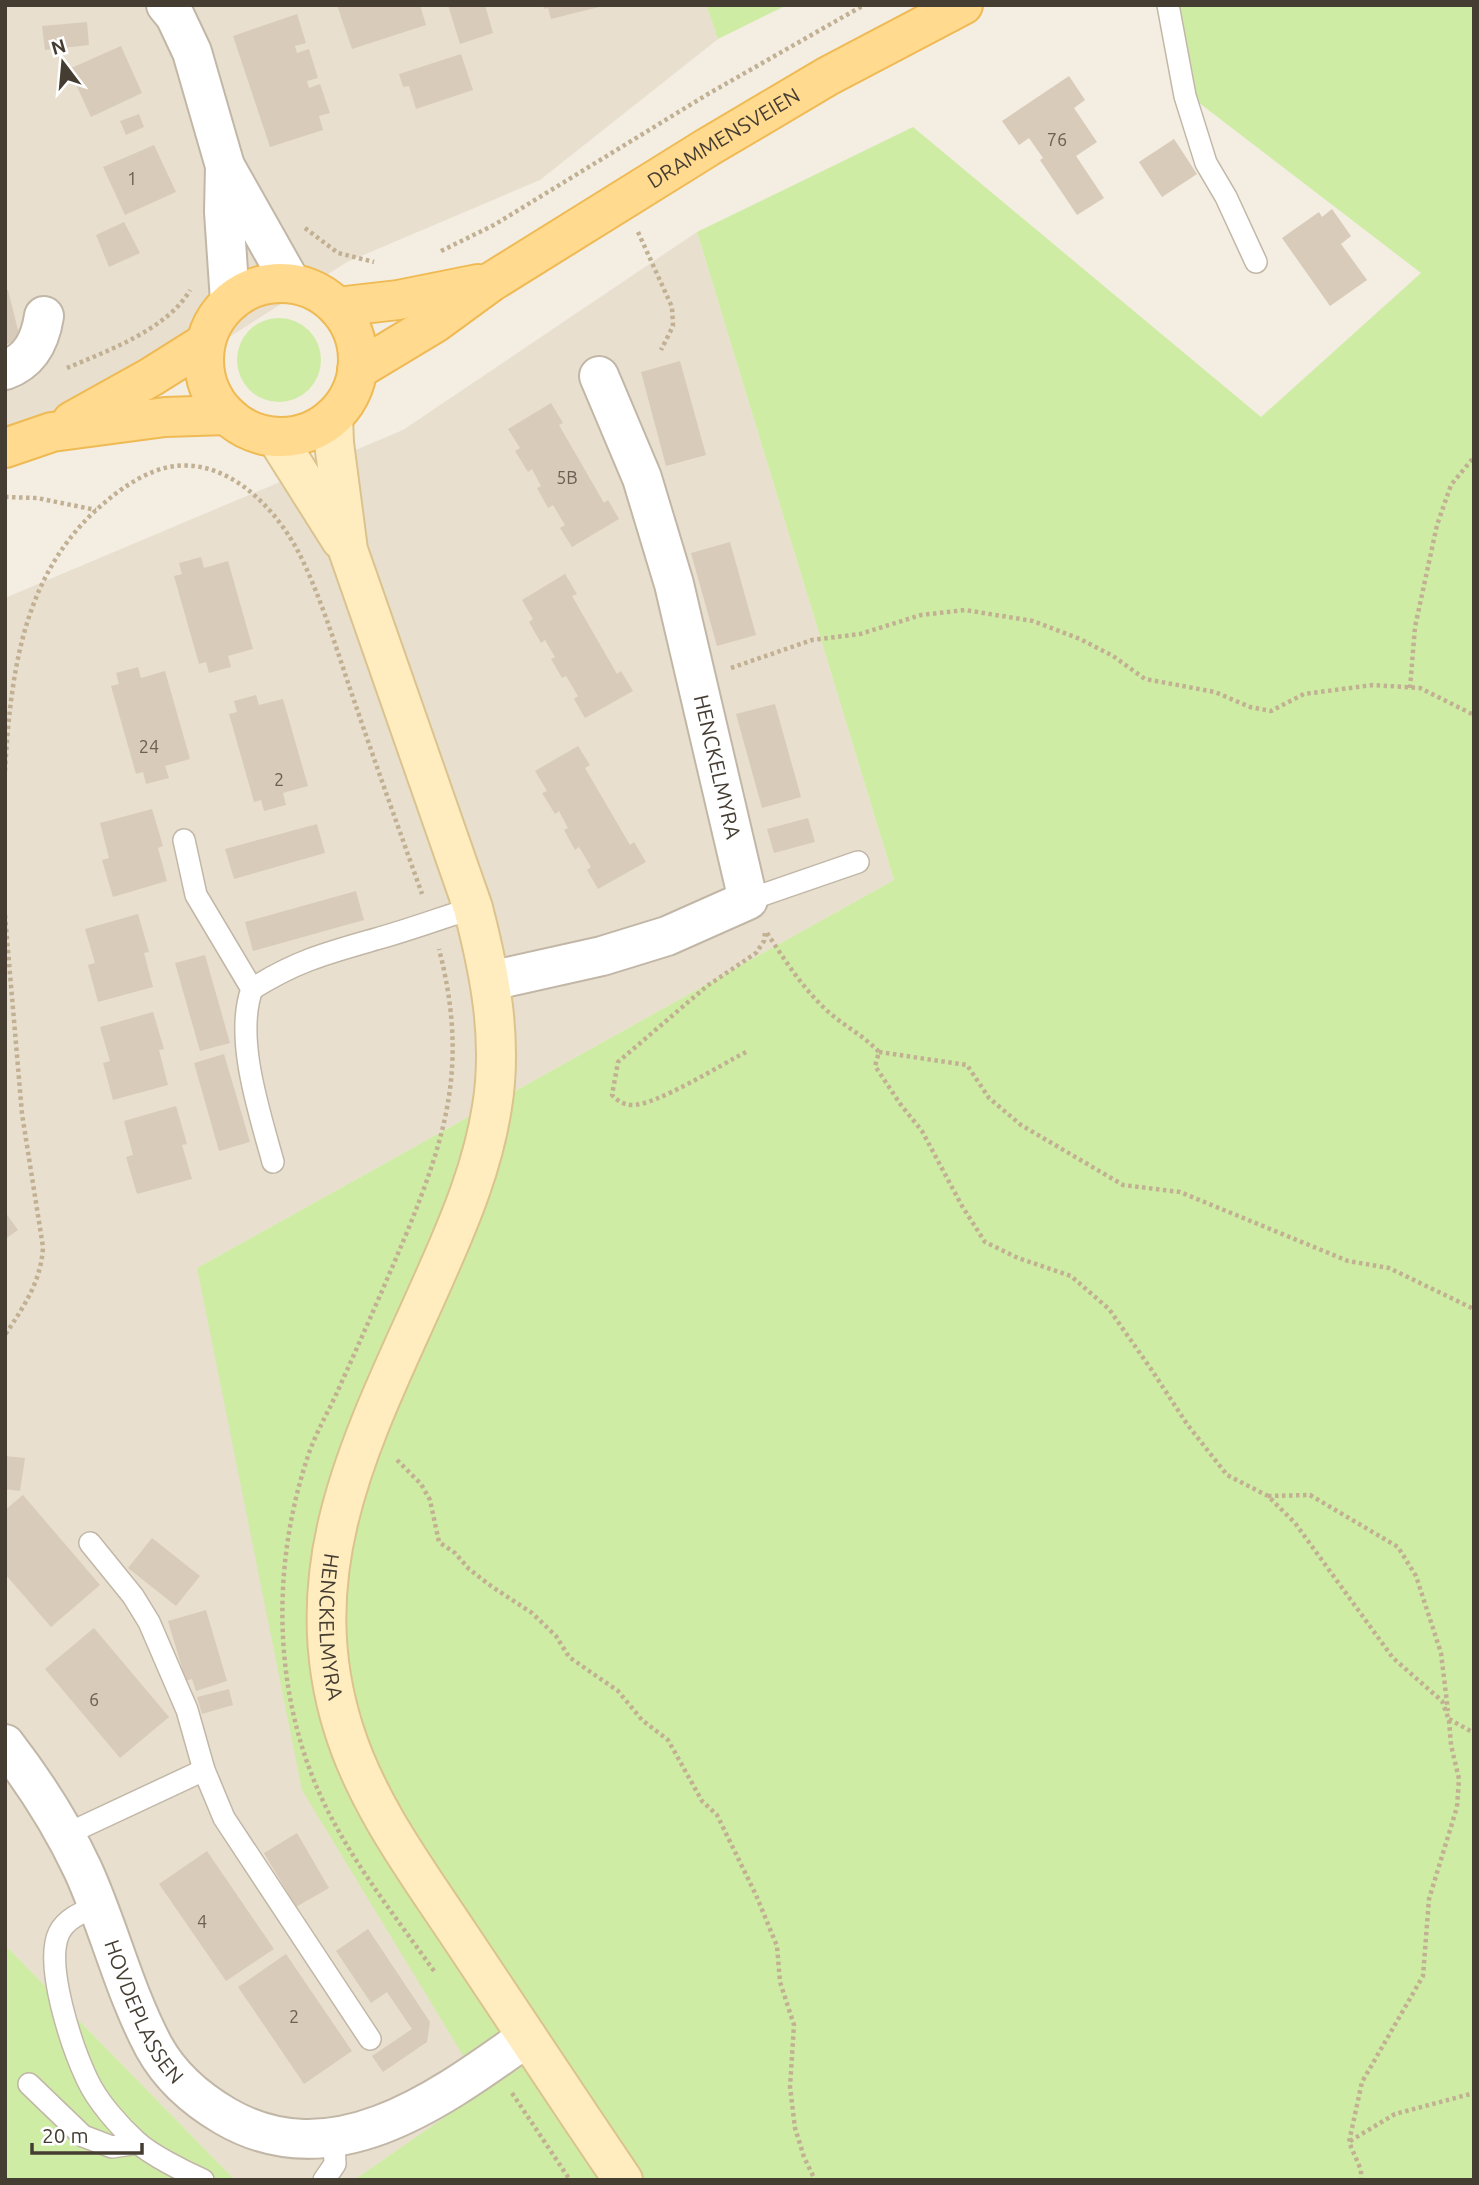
<svg xmlns="http://www.w3.org/2000/svg" width="1479" height="2185" viewBox="0 0 1479 2185" font-family="Ubuntu,sans-serif">
	<rect width="100%" height="100%" fill="#f3ede2"/>
	<g fill="#e8dfcf">
		<path d="M5,5H706L718,39L540,180L347,262L159,382L5,430Z"/>
		<path d="M697,232L894,880L197,1268L484,2091L354,2180H235L5,1945V598L403,430Z"/>
	</g>
	<g fill="#cfeca5">
		<path d="M706,5H787L718,39Z"/>
		<path d="M1179,5H1474V2180H354L484,2090L302,1790L197,1268L894,880L697,232L913,127L1261,417L1421,273L1198,102Z"/>
		<circle cx="279" cy="360" r="42"/>
		<path d="M5,1945L235,2180H5Z"/>
	</g>
	<g fill="#d9cbb9">
		<path d="M337,5H420L426,25L352,49Z"/>
		<path d="M448,5H485L493,33L460,44Z"/>
		<path d="M543,5H603V6L551,19L548,8L544,9Z"/>
		<path d="M297,14L306,43L295,46L297,53L309,49L318,78L307,81L309,88L320,84L330,113L319,116L323,130L270,147L233,36Z"/>
		<path d="M87,22L89,45L45,50L42,26Z"/>
		<path d="M121,46L142,93L91,117L69,69Z"/>
		<path d="M461,54L473,90L416,109L409,86L403,87L399,74Z"/>
		<path d="M1069,76L1085,100L1074,108L1097,142L1076,156L1104,198L1077,215L1040,160L1043,158L1029,138L1019,145L1002,121Z"/>
		<path d="M139,114L144,127L126,135L120,121Z"/>
		<path d="M1174,139L1197,174L1162,197L1139,162Z"/>
		<path d="M154,145L176,192L125,215L103,167Z"/>
		<path d="M1332,209L1351,236L1341,244L1367,280L1330,306L1282,238L1319,212L1322,217Z"/>
		<path d="M124,222L140,253L109,267L96,235Z"/>
		<path d="M5,290H8L20,338L5,345Z"/>
		<path d="M680,361L706,455L666,466L641,372Z"/>
		<path d="M551,403L563,423L559,425L604,503L608,500L619,519L572,547L560,528L565,525L553,505L548,508L537,488L541,486L532,469L528,472L515,451L520,448L508,429Z"/>
		<path d="M730,542L756,635L717,646L691,553Z"/>
		<path d="M201,557L204,568L228,561L253,649L228,656L231,667L209,673L206,662L199,664L174,576L182,574L179,563Z"/>
		<path d="M565,574L577,594L572,596L617,674L621,671L633,691L585,718L574,699L578,696L566,676L562,678L551,659L555,657L545,640L541,643L529,622L533,619L522,600Z"/>
		<path d="M138,667L141,678L165,671L190,759L165,766L169,778L146,784L143,772L136,774L111,686L119,684L116,673Z"/>
		<path d="M256,695L259,705L283,699L308,786L283,793L286,805L264,811L261,800L254,802L229,714L237,712L234,701Z"/>
		<path d="M775,704L801,797L762,808L736,714Z"/>
		<path d="M578,746L590,765L585,768L630,845L634,842L646,862L598,889L587,870L591,867L579,847L575,850L564,830L568,828L559,811L555,814L542,793L547,791L535,771Z"/>
		<path d="M152,809L163,846L158,848L167,881L113,897L102,860L109,858L100,823Z"/>
		<path d="M808,818L815,842L774,853L767,829Z"/>
		<path d="M317,824L325,853L234,879L225,849Z"/>
		<path d="M356,891L364,920L253,951L245,922Z"/>
		<path d="M138,914L149,952L144,953L153,987L98,1002L88,965L95,963L85,929Z"/>
		<path d="M205,955L230,1043L200,1051L175,963Z"/>
		<path d="M153,1012L164,1049L159,1050L168,1085L113,1100L103,1063L110,1061L100,1027Z"/>
		<path d="M224,1054L250,1142L219,1151L194,1063Z"/>
		<path d="M176,1106L187,1144L182,1145L192,1179L137,1194L126,1157L133,1155L124,1121Z"/>
		<path d="M5,1212L18,1230L5,1239Z"/>
		<path d="M5,1456L25,1458L20,1491L5,1489Z"/>
		<path d="M23,1495L100,1585L51,1627L5,1574V1510Z"/>
		<path d="M152,1538L200,1576L176,1606L128,1568Z"/>
		<path d="M206,1610L227,1681L196,1691L192,1679L186,1681L168,1621Z"/>
		<path d="M94,1628L169,1717L120,1758L45,1669Z"/>
		<path d="M229,1689L233,1705L202,1714L197,1697Z"/>
		<path d="M297,1833L329,1888L296,1907L264,1853Z"/>
		<path d="M207,1851L274,1949L226,1981L159,1884Z"/>
		<path d="M368,1929L430,2022L427,2042L383,2072L372,2056L412,2029L387,1992L371,2003L336,1951Z"/>
		<path d="M286,1954L352,2051L304,2084L238,1987Z"/>
	</g>
	<g fill="none" stroke-linecap="round" stroke-linejoin="round">
		<defs>
			<g id="lane">
				<path d="M1168,5L1185,96L1206,163L1226,197L1256,262"/>
				<path d="M184,840L196,895L252,989"/>
				<path d="M748,900L858,862"/>
				<path d="M273,1162C260,1114 234,1038 252,989C296,961 327,953 376,939C409,930 441,918 473,908"/>
				<path d="M90,1543L133,1596L149,1622L187,1710L204,1770L224,1818L370,2039"/>
				<path d="M65,1835L204,1770"/>
				<path d="M98,1906C83,1912 66,1918 59,1933C44,1965 72,2047 87,2079C97,2101 119,2126 137,2142C151,2155 185,2172 203,2180"/>
				<path d="M29,2084L83,2136L112,2147L138,2143"/>
				<path d="M324,2180L335,2164L334,2138"/>
			</g>
			<g id="street">
				<path d="M166,5L175,16L192,52L225,166L291,283"/>
				<path d="M225,166L224,212L230,301"/>
				<path d="M5,370C30,361 40,342 44,316"/>
				<path d="M490,981L602,956L667,936L748,900L674,584L642,478L599,376"/>
				<path id="s1" d="M5,1744C35,1783 62,1825 83,1870C109,1927 124,1991 154,2047C170,2076 196,2099 225,2116C333,2179 440,2099 527,2037"/>
			</g>
			<g id="secondary">
				<path id="s2" d="M333,417L334,443L348,550L473,908C490,973 503,1040 492,1107C483,1165 461,1218 437,1272C371,1423 290,1561 344,1730C368,1806 417,1871 460,1936C514,2017 568,2099 623,2180"/>
				<path d="M276,437L341,540"/>
			</g>
			<g id="primary">
				<circle cx="281" cy="360" r="77"/>
				<path d="M337,307L398,300L478,284"/>
				<path id="s3" d="M357,370L435,323L491,282L708,147L828,76L963,5"/>
				<path d="M72,421L151,377L205,343"/>
				<path d="M5,448L52,432L165,417L227,415"/>
			</g>
		</defs>
		<use href="#lane" stroke="#c2b7a7" stroke-width="24"/>
		<use href="#street" stroke="#c2b7a7" stroke-width="42"/>
		<use href="#secondary" stroke="#dbc38e" stroke-width="42"/>
		<use href="#primary" stroke="#efba53" stroke-width="42"/>
		<g stroke="#c2b093" stroke-width="4.5" stroke-dasharray="3.5 3.5" stroke-linecap="butt">
			<path d="M305,228L338,253L374,262"/>
			<path d="M638,232L672,307L673,326L661,350"/>
			<path d="M441,251L494,225L708,94L864,5"/>
			<path d="M67,368C107,351 168,329 190,290"/>
			<path d="M5,497L37,498L96,510"/>
			<path d="M731,668L812,640L860,634L921,615L965,610L1033,621L1080,639L1113,656L1145,679L1215,692L1250,707L1271,711L1304,694L1373,685L1420,688L1474,715"/>
			<path d="M1410,688L1415,627L1437,525L1451,485L1474,457"/>
			<path d="M5,771C11,668 24,567 109,499C126,485 148,471 169,467C227,456 276,508 300,555C324,604 339,658 357,709C378,771 400,832 422,894"/>
			<path d="M5,915L22,1114L43,1247C41,1282 24,1306 5,1335"/>
			<path d="M767,933C786,962 805,992 832,1015C848,1028 865,1037 879,1052L875,1066L901,1105L922,1131L962,1206L985,1242L1018,1258L1071,1276L1109,1309L1151,1369L1187,1424L1227,1475L1268,1496L1295,1523L1393,1658L1442,1701L1449,1720L1451,1745L1459,1779L1457,1807L1429,1899L1423,1976L1362,2082L1349,2142L1361,2170V2180"/>
			<path d="M746,1052C722,1064 654,1107 631,1105C622,1104 618,1101 612,1095L618,1062L707,986L756,953L764,941L765,933"/>
			<path d="M879,1052L967,1065L989,1098L1021,1125L1123,1185L1180,1192L1348,1261L1389,1268L1474,1309"/>
			<path d="M397,1460L421,1484L430,1500L439,1542L455,1553L469,1569L491,1586L532,1613L556,1636L569,1657L618,1691L642,1720L668,1740L702,1801L717,1815L756,1895L777,1946L780,1982L794,2025L790,2087L795,2128L804,2157L815,2180"/>
			<path d="M1268,1496L1310,1495L1398,1547L1416,1576L1441,1653L1448,1711"/>
			<path d="M1449,1719L1474,1733"/>
			<path d="M434,1971C395,1916 352,1862 323,1801C272,1693 271,1564 309,1453C317,1430 330,1409 339,1388C362,1337 384,1287 405,1237C448,1132 468,1062 439,949"/>
			<path d="M512,2093L570,2180"/>
			<path d="M1350,2141L1395,2114L1474,2093"/>
		</g>
		<use href="#lane" stroke="#fff" stroke-width="21"/>
		<use href="#street" stroke="#fff" stroke-width="38"/>
		<use href="#secondary" stroke="#ffedc0" stroke-width="38"/>
		<use href="#primary" stroke="#ffda8f" stroke-width="38"/>
	</g>
	<g text-anchor="middle" stroke-width="7" stroke-linejoin="round" paint-order="stroke">
		<g font-size="18" fill="#6a6054">
			<text x="1057" y="146">76</text>
			<text x="132" y="185">1</text>
			<text x="567" y="484">5B</text>
			<text x="149" y="753">24</text>
			<text x="279" y="786">2</text>
			<text x="94" y="1706">6</text>
			<text x="202" y="1928">4</text>
			<text x="294" y="2023">2</text>
		</g>
		<g font-size="21" fill="#453d32" stroke="#fff">
			<text dy="7" stroke="none"><textPath href="#s3" startOffset="434">DRAMMENSVEIEN</textPath></text>
			<text transform="translate(717 767) rotate(77)" y="7">HENCKELMYRA</text>
			<text dy="7" stroke="none"><textPath href="#s2" startOffset="1264">HENCKELMYRA</textPath></text>
			<text dy="7" stroke="none"><textPath href="#s1" startOffset="303">HOVDEPLASSEN</textPath></text>
		</g>
	</g>
	<rect width="1479" height="2185" fill="none" stroke="#453d32" stroke-width="14"/>
	<g transform="translate(63 63) rotate(344)" stroke="#ffffff" stroke-width="5" paint-order="stroke">
	<path d="M0-5L12 26L0 18L-12 26Z" fill="#453d32"/>
	<text y="-10" font-size="19" font-weight="bold" text-anchor="middle" fill="#453d32">N</text>
	</g>
	<path d="M32 2143v10h110v-10" fill="none" stroke="#453d32" stroke-width="3.5"/>
	<text x="42" y="2143" font-size="21" fill="#453d32" stroke="#ffffff" stroke-width="5" paint-order="stroke">20 m</text>
</svg>
